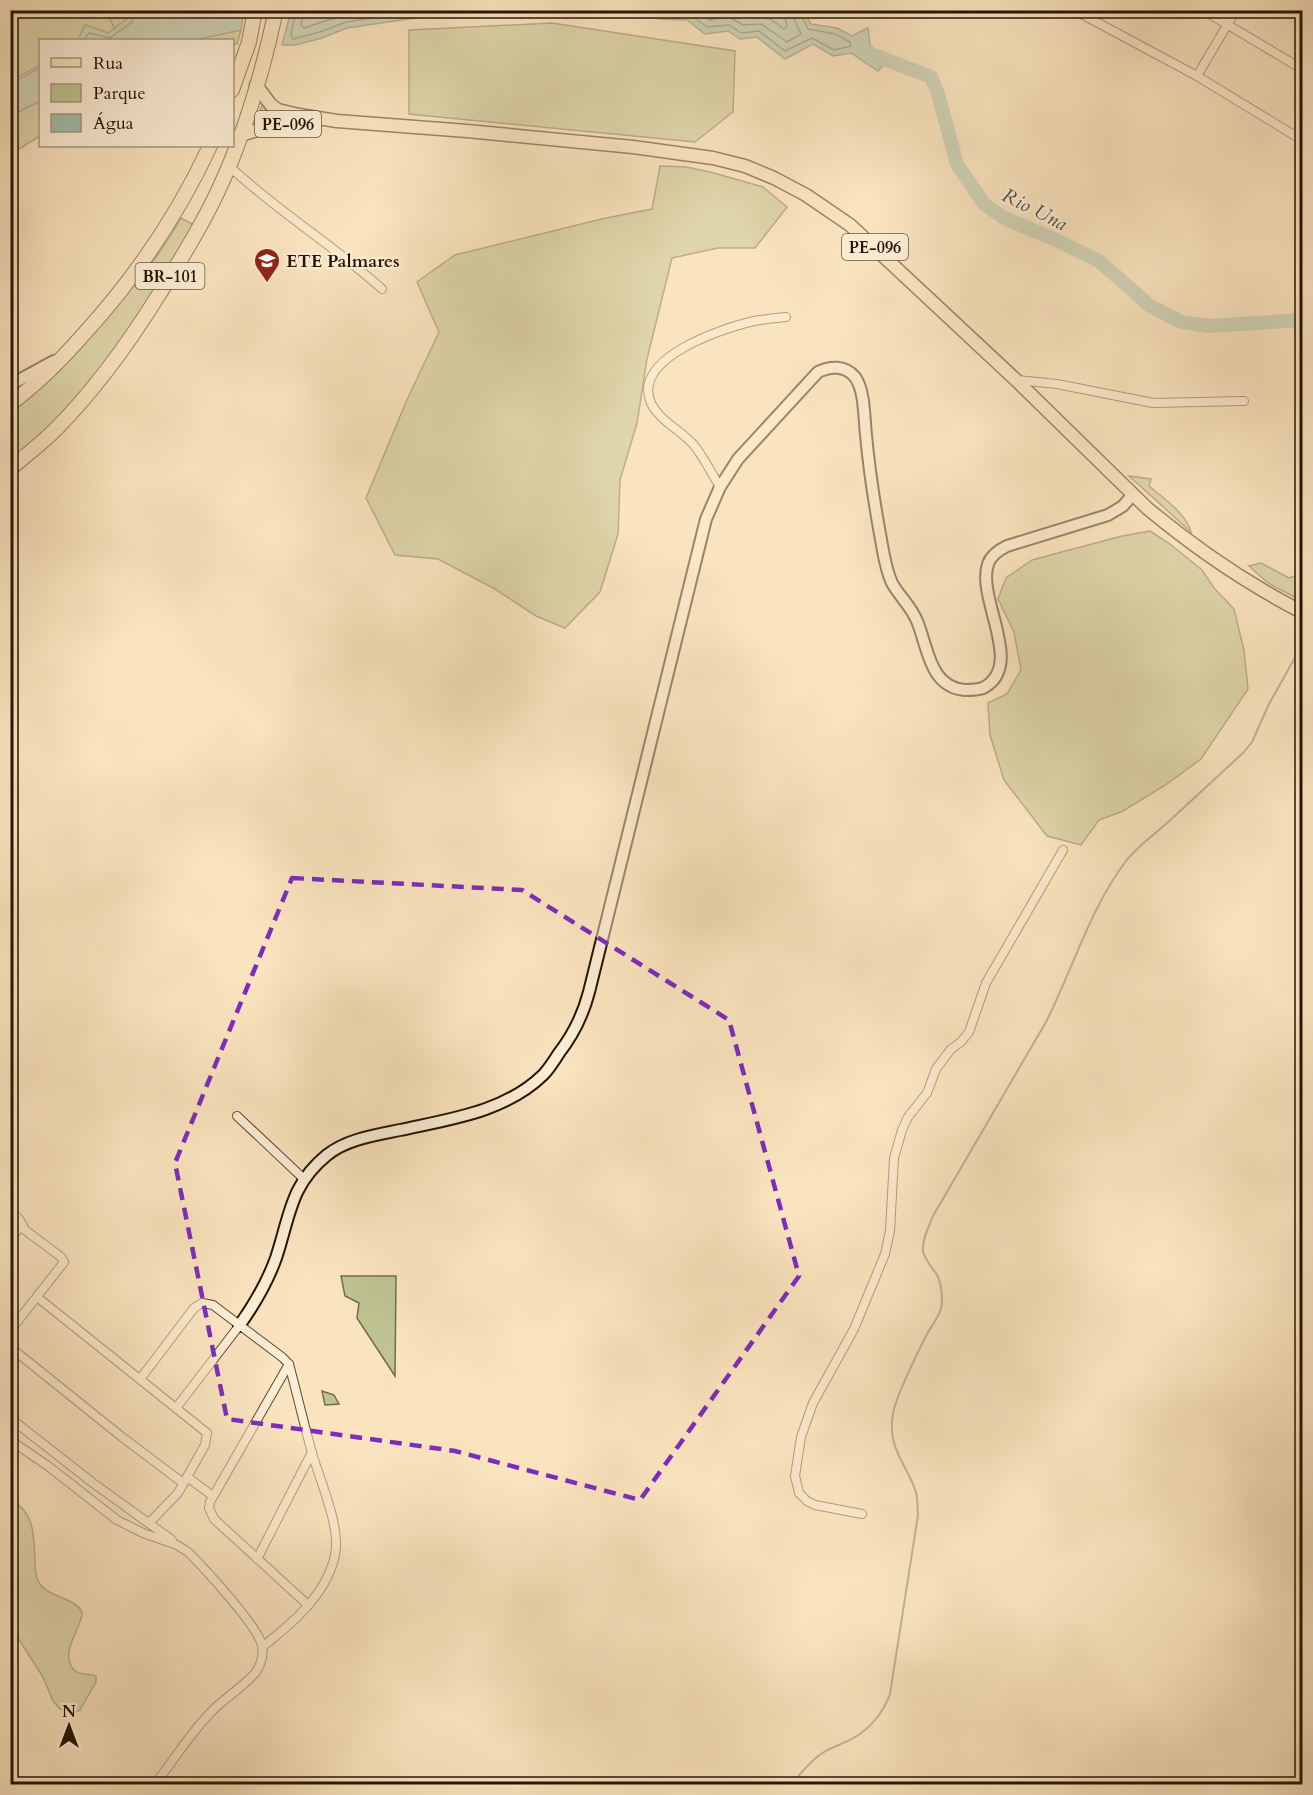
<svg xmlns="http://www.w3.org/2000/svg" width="1313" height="1795" viewBox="0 0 1313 1795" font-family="Cardo,serif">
	<rect width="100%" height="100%" fill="#fae4bf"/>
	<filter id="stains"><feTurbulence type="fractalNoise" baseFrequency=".00333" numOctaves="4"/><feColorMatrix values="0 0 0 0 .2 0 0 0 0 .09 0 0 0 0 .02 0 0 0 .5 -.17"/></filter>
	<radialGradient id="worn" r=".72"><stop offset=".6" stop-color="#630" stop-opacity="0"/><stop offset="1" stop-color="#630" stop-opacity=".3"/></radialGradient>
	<g fill="#bfc491" stroke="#726c4a" stroke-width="1.5">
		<path d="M10,11H128V18L108,33L85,25L78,40H40V66L11,80Z"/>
		<path d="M552,23L735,51L733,112L695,142L409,114V30Z"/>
		<path d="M241,30L237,44H233L232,40H194Z"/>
		<path d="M40,101V136L11,154L10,116Z"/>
		<path d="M262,105L272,114L298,120L255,128Z"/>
		<path d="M660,166L687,167L714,173L763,187L787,207L755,248H718L672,258L647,359L637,423L620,480L618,534L600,592L565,628L536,616L495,589L438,559L395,555L366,498L406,402L439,332L417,282L455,255L606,218L652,209Z"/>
		<path d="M181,218L205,231L174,284L105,384L63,431L11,478V411C70,353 141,291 181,218Z"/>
		<path d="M1129,476L1151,479L1149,486C1163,498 1186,513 1191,532Z"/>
		<path d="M1150,531L1170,544L1202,570L1214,588L1234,609L1244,650L1248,689L1201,759L1167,784L1123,811L1099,820L1081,845L1047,836L1004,780L990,735L988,703L1007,694L1021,670L1014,632L998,599L1006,578L1032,560L1122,536Z"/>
		<path d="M1261,563L1289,578L1302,574V601L1268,583L1249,566Z"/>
		<path d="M341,1276H396L395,1376L357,1318L359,1303L345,1296Z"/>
		<path d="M322,1391L334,1395L339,1404L325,1405Z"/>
		<path d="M11,1500C35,1512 34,1537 35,1561C35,1568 35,1578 40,1584C50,1598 74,1597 82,1612C83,1627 58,1652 74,1670C80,1676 89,1673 96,1676V1682L80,1710L72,1714L63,1712L53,1701L43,1677L11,1627Z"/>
	</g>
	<g fill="#9fbfac" stroke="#6e7b68" stroke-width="1.5">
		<path d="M127,11V10L244,11L241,30L194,40H78L85,25L108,33L128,18Z"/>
		<path d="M291,11V10L446,11L443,14L347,28L322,38L295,45H282Z"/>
		<path d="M605,11H804L811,24L837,28L852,36L868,28L870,45L886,61L878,71L851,53L833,56L813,44L785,59L757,37L740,39L728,31L705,34L687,20L659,19L625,12Z"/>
		<path d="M40,68V101L11,116V83Z"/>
	</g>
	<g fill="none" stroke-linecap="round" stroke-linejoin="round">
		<g stroke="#626a57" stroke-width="1.5">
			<path d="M296,10L291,35L293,39L320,32L346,22L425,10"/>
			<path d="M304,10L301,25L304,28L344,15L372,10"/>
			<path d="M647,10L660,13L689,14L707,27L729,25L741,33L759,31L785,51L812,38L834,50L851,46L850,42L835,34L808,29L799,10"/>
			<path d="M697,10L709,20L729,17L743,25L761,24L787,42L801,34L793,17L792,10"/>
			<path d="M738,10L746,16H766L784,29L787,26L783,10"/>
			<path d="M84,40L89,33L110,38L132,22L133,10"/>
		</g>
		<g stroke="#6e7b68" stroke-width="2">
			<path d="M105,10L115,29"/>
			<path d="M791,1784C801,1774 809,1762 821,1754C831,1747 844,1744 855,1737C871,1728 884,1711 890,1694L918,1515C917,1507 918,1499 916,1492C906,1462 887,1449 893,1414C896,1395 918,1352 927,1334C933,1323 942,1314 942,1301C942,1293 941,1282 937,1275C932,1267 924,1259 923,1251C922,1239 929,1226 933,1216L1046,1022C1073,969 1089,910 1126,861C1137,847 1152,836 1166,824C1192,800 1218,776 1244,752L1252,742L1269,704L1302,645"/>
		</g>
		<path stroke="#9fbfac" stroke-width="14" d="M869,53L931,77L938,94L957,164L984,204L1004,218L1054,239L1099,261L1149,305L1181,322L1209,326L1302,320"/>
		<defs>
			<g id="street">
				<path d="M1074,10L1197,76L1302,140"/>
				<path d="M1203,10L1302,69"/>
				<path d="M1197,76L1236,10"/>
				<path d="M229,166C277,211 333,245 382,289"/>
				<path d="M1017,380L1057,384L1153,403L1244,401"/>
				<path d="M720,487C711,473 704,457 693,444C680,430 659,420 651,403C631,358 723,328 754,321C765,319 776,318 786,317"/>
				<path d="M237,1116L304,1179"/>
				<path d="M10,1211L19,1219L25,1230L61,1257L64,1262L10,1331"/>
				<path d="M10,1239L22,1225"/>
				<path d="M37,1297L207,1433L205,1445L178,1493L149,1523"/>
				<path d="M10,1347L122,1437L183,1483"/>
				<path d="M289,1364L210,1502L209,1508L214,1519L308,1605"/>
				<path d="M141,1378L194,1308L202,1303L213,1305L282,1357L289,1364C297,1394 304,1424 312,1453C320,1481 341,1527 335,1555C327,1594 292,1624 262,1647"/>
				<path d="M176,1408L239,1326"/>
				<path d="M10,1418L93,1483L172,1540"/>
				<path d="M10,1440L48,1466L117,1520L143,1533L177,1545L188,1552C205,1569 256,1624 262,1645C264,1653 261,1665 256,1672C245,1685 228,1696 215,1708C192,1730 175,1759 155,1784"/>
				<path d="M187,1477L213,1496"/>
				<path d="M862,1514L815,1505L807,1501L799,1493L795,1476L801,1437L813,1403L854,1329L885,1254L890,1231L894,1158L902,1130L908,1117L927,1093L936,1069L951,1049L961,1042L969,1032L986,983L1063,850"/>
				<path d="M257,1559L312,1452"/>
			</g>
			<g id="secondary">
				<path d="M10,385L54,361"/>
				<path d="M239,1326C254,1305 267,1283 276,1258C290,1216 290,1185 327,1155C347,1139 376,1135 400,1130C450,1119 505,1112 543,1075C549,1069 554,1061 559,1053C573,1035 583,1015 589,992L706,519L720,487L738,459L818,372C830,366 845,365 855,377C865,391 864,418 866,435C869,468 874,501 880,534C883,550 885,568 892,583C899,596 911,606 917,621C928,647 929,687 965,690C970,690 977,690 983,688C1026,666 976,599 988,564C991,555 999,550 1007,546L1108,515L1123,506L1133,494"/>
			</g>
			<g id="primary">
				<path d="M256,85L271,105L278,110L299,115L337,121L467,131L633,147L713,158L745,166L774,178L806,195L850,225L1016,380L1147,508C1196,549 1246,583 1302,612"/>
				<path d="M240,135L272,126L312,122"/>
			</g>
			<g id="highway">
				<path d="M232,90L249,42L255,10"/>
				<path d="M10,404C37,384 61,360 83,335C136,277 177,217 210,146"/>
				<path d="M10,469C25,456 41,444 55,430C95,390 128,344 158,296C181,259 205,221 223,180C246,129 264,66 276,10"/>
			</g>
		</defs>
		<use href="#street" stroke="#5a4831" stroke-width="10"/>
		<use href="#secondary" stroke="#241402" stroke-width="14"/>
		<use href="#primary" stroke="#241402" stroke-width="15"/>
		<use href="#highway" stroke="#241402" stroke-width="16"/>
		<use href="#street" stroke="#fcedd5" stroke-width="8"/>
		<use href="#secondary" stroke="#fcedd5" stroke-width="10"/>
		<use href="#primary" stroke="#fae4bf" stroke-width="12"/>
		<use href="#highway" stroke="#fae4bf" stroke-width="14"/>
	</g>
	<path d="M0 0H1313V1795H0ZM292,878L522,890L729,1020L799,1276L640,1500L455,1451L227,1419L175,1163Z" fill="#fae4bf" fill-opacity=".55" fill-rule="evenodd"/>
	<path fill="none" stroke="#7b2cbf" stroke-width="4.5" stroke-dasharray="12 8" stroke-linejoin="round" d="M292,878L522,890L729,1020L799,1276L640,1500L455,1451L227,1419L175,1163Z"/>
	<defs>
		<symbol id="university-pin" viewBox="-11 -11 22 30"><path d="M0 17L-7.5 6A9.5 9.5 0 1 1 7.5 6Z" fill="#8f2418" stroke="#fcedd5"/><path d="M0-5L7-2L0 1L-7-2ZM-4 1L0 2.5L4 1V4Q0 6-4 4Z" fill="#fff"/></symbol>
	</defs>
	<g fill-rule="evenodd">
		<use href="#university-pin" x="252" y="246" width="30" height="40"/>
	</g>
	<g text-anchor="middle" stroke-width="4.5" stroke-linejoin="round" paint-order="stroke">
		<g fill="#fcedd5" stroke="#655541" stroke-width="1.5">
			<rect x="255" y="111" width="66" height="26" rx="4.5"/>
			<rect x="842" y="234" width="66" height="26" rx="4.5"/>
			<rect x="135.5" y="263" width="69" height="26" rx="4.5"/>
		</g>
		<g font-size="16" font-weight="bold" fill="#241402">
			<text x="288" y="130">PE-096</text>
			<text x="875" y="253">PE-096</text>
			<text x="170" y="282">BR-101</text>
		</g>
		<g font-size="18" font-weight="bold" fill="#241402" stroke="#fcedd5" text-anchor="start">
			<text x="286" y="267">ETE Palmares</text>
		</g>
		<g font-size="20" font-style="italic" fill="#4f503e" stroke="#fcedd5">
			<text transform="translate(1035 209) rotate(27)" y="7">Rio Una</text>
		</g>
	</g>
	<rect width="1313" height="1795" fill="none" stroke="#fae4bf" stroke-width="36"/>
	<rect x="12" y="12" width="1289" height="1771" fill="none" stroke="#241402" stroke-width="3"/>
	<rect x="18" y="18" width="1277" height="1759" fill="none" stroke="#241402" stroke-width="1.5"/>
	<rect x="39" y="39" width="195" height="108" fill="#fcedd5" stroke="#a69681" stroke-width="1.5"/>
	<rect x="51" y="58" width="30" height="9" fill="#fae4bf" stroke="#a69681" stroke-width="1.5"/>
	<text x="93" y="69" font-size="18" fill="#241402">Rua</text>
	<rect x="51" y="84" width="30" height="18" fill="#bfc491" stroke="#a69681" stroke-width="1.5"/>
	<text x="93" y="99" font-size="18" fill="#241402">Parque</text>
	<rect x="51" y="114" width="30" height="18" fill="#9fbfac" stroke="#a69681" stroke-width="1.5"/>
	<text x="93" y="129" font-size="18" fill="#241402">Água</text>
	<g transform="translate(69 1726)" stroke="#fcedd5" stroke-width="4.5" paint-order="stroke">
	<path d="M0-4.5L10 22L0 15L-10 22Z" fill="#241402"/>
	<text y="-9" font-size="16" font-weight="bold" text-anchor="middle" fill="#241402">N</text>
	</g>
	<rect width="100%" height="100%" filter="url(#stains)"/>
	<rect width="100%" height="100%" fill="url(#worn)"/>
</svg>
